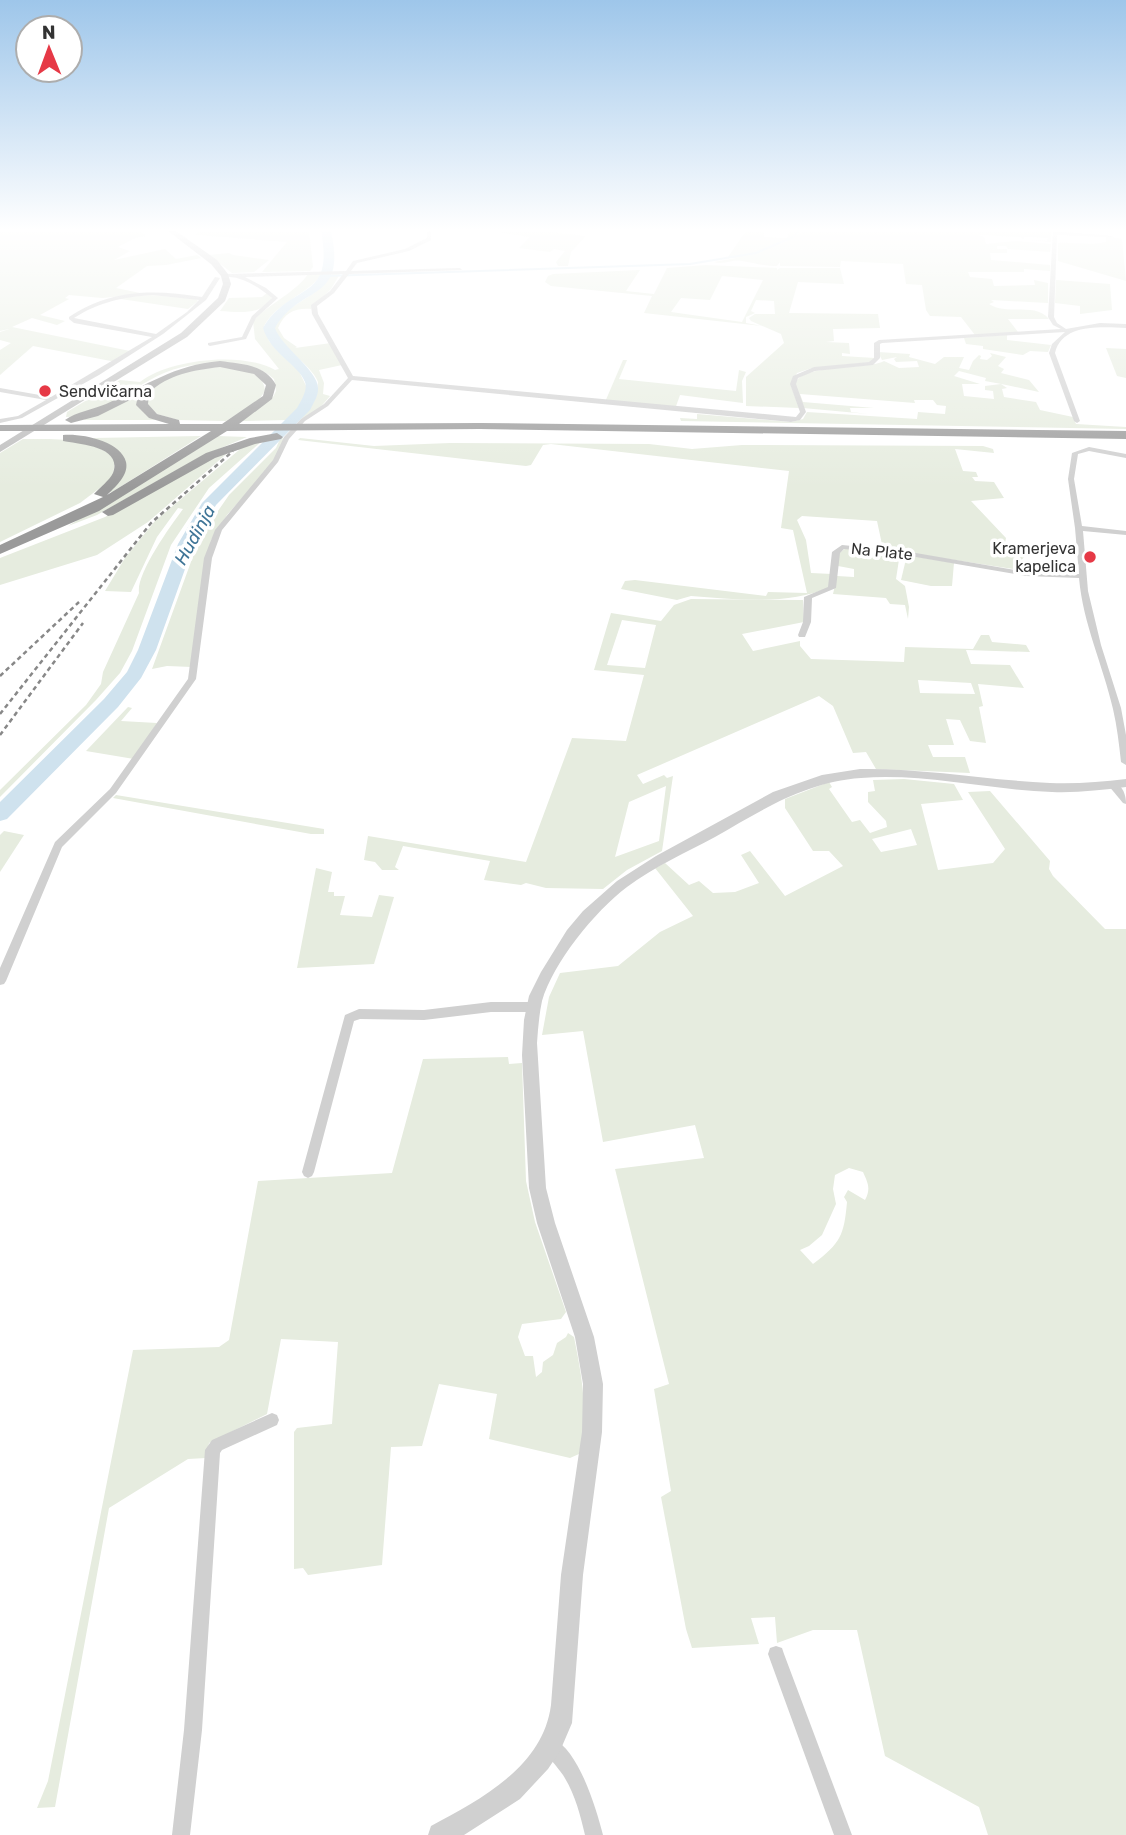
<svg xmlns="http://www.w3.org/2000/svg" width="1126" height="1835" viewBox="0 0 1126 1835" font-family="Rubik,sans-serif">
	<rect width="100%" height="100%" fill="#fff"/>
	<g fill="#e6ecdf" fill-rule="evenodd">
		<path d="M0,231H130L143,233L146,236L135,238L118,247L130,251L114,260L165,249L176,259L197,255L201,258L166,265L147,266L116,288L145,294L102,298L69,295L65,298L69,299L40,315L65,321L57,325L32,318L12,327L130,351L116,362L33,346L0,375V350L11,343L0,340V332L9,329L0,331Z"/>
		<path d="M199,231H309L313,267L310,271L262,272L287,242L196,235Z"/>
		<path d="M504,231H546L586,236L571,252L568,266H558L556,262L565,251L554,249L550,252L519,248L530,237L502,233Z"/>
		<path d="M746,231H764V237L787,238L789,231H801L776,247L803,231L1052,232L1051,242L1029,240L1047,241L1048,238L1024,237V239L1019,237L979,235L984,237L986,244L1015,241L1051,244L1050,252L1008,249L1006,246H997V249H1007V253H990L991,260L1050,265V271L1024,269V272H968L970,277L992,279L994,286L1035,285L1034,280L1048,283V303L991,300L994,302L989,304C1007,316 1035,302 1049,319H1008L1018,332L975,335L961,317L930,316L926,310L922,285L906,284L903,264L841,261L840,267L780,266V262L777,266C764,266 754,263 742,261C731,259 726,265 714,262L736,258L728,257Z"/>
		<path d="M1106,236L1122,239L1126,281L1058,261V243C1071,242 1091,246 1106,242Z"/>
		<path d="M229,253L233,255L269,260L254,272L232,273L209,255Z"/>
		<path d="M706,265L777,268V270L780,268H840L844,284L798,282L789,313L878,314L880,328L833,329L834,341L826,342L849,343L850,354L842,353V356L875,358L873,362L812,368L797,373L791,386L799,408L746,406V377L784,343L781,334L751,321L749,318L755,314H775L774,301L756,300L751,311L755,313L746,317V323L762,326L644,313L652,296L551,286L545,282L548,276L553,274L640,270L626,291L654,294L667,268ZM722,276L763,280L742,322L671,312L681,298L710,300Z"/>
		<path d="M309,273H323C306,296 277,302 264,326L269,341L297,367L308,390L300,409L288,420L242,421L273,397L276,391L274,379C261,367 246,365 229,364C202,362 173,366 150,380C124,394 96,417 66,417L67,412L120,380L140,382C169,359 242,351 275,370L279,369L255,339L253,321C270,303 295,293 309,273Z"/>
		<path d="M332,274H340L331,289L311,309C295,308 285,312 278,328L284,338L297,347L295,348L331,343L342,365L319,370L324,383L323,394L330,396C322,406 311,418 298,419L316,397L318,382C310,362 274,344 274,325L280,315L314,293Z"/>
		<path d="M1056,280L1110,284L1112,310L1080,314V306L1055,303Z"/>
		<path d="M267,293L272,298C260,316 239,312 220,311L229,298L262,297Z"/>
		<path d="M151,295L196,299L198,301L188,309L114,298Z"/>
		<path d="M1007,335V340L1051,345L1048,352L1030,351L1023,355L983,349V346L966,344L964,338Z"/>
		<path d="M1106,348L1126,349V378L1117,376Z"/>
		<path d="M878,352L910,354L909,357L935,364L944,357H964L959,368L969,370L973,361L979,355L981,356L980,359L987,360L992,356L990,353L1006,357L998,366L1004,369L1001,373L1029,380L1039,392C1021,388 1003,384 985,381L986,378L959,371L954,376L980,384H962L964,396L994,399L993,391L985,390V386L1001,384L1007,388L1002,389L1004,397L1036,402L1040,410L1073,417L1076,424L1126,427V429L681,421L680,418L697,419V414L791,422L803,419L807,412L917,419L918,412L945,414L946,406L937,405L933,400H914L915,403L800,394L803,402L874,408H850L851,412L868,414L803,408C801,402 796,394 795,387C793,363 870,370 884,361L899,368L919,367L917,361L896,362L894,359L897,357L882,360Z"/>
		<path d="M623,360H627L619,379L736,391L739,370L746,372L742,381L743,403L680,395L675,409L605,402Z"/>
		<path d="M216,367C233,367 264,369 265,391L258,401L226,421L178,420L157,414L147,405C151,373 190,371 216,367Z"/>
		<path d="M138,395L150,417L156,420H83Z"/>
		<path d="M201,436L112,492L107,493L124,465L93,438Z"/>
		<path d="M217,436L247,437L202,456L97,515L68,526Z"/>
		<path d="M284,438L274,462L227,515L211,540L192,667L167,666L152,669L200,537L229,495L276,448L280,439Z"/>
		<path d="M300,438L374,446L450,443L649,444L692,449L742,445L983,446L993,449L994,453L955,449L963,471L976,472L978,477H972L975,481L994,482L1004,498L971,501L1006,538L1003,553L1024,557L1016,567L1032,572L883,549L877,521L802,516L797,520L806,540L811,573L832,574L830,587C787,606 736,599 691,596L677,600L621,589L625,581L635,580L766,596L768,592L807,593L793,530L781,528L789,471L551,444L543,445L531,465L526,466L298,440Z"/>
		<path d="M23,439C56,439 89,437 115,458L113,478L80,503L0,542V453Z"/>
		<path d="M263,440L209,488L171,545L132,651L120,673L96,700L0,797V790L86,705L101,684L103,672L139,593C136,574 169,528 183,509L178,508L157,537L131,592L105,591L125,558L155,521L239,450H231L148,522L97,555L0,585V558L105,517L220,452Z"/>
		<path d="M846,548L900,553L896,579L905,586L909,607L908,619L905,605L890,604L886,598L833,594L837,576L854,577V569L838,566V554Z"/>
		<path d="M907,555L954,563L952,586H931L901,580Z"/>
		<path d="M691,599L803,600L804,622L742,634L753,651L800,641V646L811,659L904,662L905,647L973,649L981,635H989L992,642L1026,645L1030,652L966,650L971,664L1010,665L1024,688L978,684L983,706L979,707L986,743L970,741L960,720L946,719L954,745H928L933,757H965L970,773L876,769L866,752L853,753L833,706L819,696L637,775L643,784L664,775L667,778L673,776L662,851L627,870L603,889L546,888L526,883L521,885L484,880L490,861L403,846L395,867L399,870H382L375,862L364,860L368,836L526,862L572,738L626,741L644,675L594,670L611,613L661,621L674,605ZM622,620L656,625L645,668L607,665ZM918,680L971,683L975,694L920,693ZM666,786L659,841L615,857L629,802Z"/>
		<path d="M128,707L132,708L121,721L157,723L134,759L86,751Z"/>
		<path d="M904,779L954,784L963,800L921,804L938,870L993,863L1005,849L968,792L990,791L1050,861L1049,869L1053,876L1105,929H1126V1835H988L979,1807L885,1756L857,1630H813L777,1643L775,1617L751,1618L759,1644L692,1648L686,1629L661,1497L671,1491L654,1389L669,1384L615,1169L704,1158L695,1125L603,1142L583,1031L542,1035L549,997L560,973L618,966L660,932L693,916L655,868L665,863L689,885L699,881L713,893L735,892L759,883L741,855L750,851L785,896L843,866L829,851H813L785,808V799L829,782L832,787L829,789L852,822L860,820L870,833L887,827L886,821L868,802V792L875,791L873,780ZM911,829L917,845L881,852L872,839ZM849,1168L863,1172C868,1183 871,1189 865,1200L848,1190L844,1197L847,1202C844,1235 841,1243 813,1264L800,1250L809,1246L822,1235L836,1204L833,1189L835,1175Z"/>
		<path d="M116,795L324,829V834H311L113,798Z"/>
		<path d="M4,831L24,835L0,872V835Z"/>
		<path d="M316,868L332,872L328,892H334V896H345L340,915L372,917L379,895L394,897L374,964L297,968Z"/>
		<path d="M508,1057L509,1064L522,1063L526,1181L535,1222L566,1312L561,1319L522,1324L518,1337L525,1356H533L536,1377L542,1372L543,1362L553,1355L557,1343L566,1337L568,1333L574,1337C582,1377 589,1414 579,1454L570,1458L489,1439L497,1394L439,1384L422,1446L391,1447L382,1565L308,1575L303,1568L294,1569V1432L297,1428L332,1424L338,1342L281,1339L267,1414L209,1443L206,1458L188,1459L109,1508L55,1807L37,1808L48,1781L133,1350L219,1347L229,1340L258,1181L392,1173L423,1059Z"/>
	</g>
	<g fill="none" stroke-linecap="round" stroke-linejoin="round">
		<path stroke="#cfe2ee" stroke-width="2" d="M325,276L690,264L756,253L793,237L799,231"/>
		<path fill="#cfe2ee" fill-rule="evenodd" d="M321,231H331C347,304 301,283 275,328C282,348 320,371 318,390C318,396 313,404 310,410L216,505L194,544L156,650L141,678L118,707L7,819L0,821V802L104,699L127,672L138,650L178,544L202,503L297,408C301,401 308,390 305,382C298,364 271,354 263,328C291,281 335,303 321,231Z"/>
		<g fill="#d0d0d0" fill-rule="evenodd">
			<path d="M427,231H431V240L409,251L357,263L351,271L460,268L462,270L349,274L334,293L317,306L318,314L353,376L796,417L800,412L790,384L793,376L814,367L869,362L874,358V343L879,340L1061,329L1053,325L1048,317L1053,231L1114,236L1112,237L1057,235L1054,317L1057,323L1066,329L1100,323L1126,324V328C1102,327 1062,323 1055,353L1080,421L1077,423L1074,421L1049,353L1052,344L1065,332L882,343L880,344V358L873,365L815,371L798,378L796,384L806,412L800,420L791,422L352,380L328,406L305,421L289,439L278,462L222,530L212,558L196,679L116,793L62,847L6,981L4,984L0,985V968L55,842L110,789L188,679L204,558L215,530L273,460L284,437L301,419L324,404L348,378L312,314L311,305L330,291L343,274L245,277L266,288L278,298L256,318L246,339L210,346L208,345V343L242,337L252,316L272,298C262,290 252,283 240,279C235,277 228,277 222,276L225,274L346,271L353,261L405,249L427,238Z"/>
			<path d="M215,277L220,278L206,300L163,334L99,375L22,418L0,423V419L18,416L46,400L0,392V388L51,397L152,337L74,323L69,319V317C111,289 153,289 202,297ZM152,295L199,300L187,312L156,334L74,318C99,302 123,297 152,295Z"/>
			<path d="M1089,447L1126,454V458L1089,451L1078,454L1074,479L1082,526L1126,531V535L1083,531L1088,591L1101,645L1121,708L1126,735V765L1121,762C1119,744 1117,726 1113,709C1103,665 1083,624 1079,578L1026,576L904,555L844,549L840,553L836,588L812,598L811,622L805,637H799L798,635L803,622L804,597L828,587L832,552L842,545L904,551L1026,572L1079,574L1075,528L1068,479L1072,453Z"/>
			<path d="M1113,782C1123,785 1126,795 1126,804L1123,803L1108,785Z"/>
			<path d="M491,1002H533L537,1004L539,1007L537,1010L533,1012H491L424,1020L360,1019L354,1021L314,1172L312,1176L308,1178L304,1176L302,1172L345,1015L359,1009L424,1010Z"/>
			<path d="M272,1413L277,1415L279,1420L277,1425L222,1450L220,1453L202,1730L190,1835H172L184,1730L205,1450L212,1440Z"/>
			<path d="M776,1646L782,1648L784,1654L852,1835H834L768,1654L770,1648Z"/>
			<path d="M552,1738C579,1750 596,1808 603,1835H585C580,1814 575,1794 563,1775C557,1766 548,1758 543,1747L546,1741Z"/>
		</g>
		<path fill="#d0d0d0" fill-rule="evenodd" d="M860,769C924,768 986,780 1050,783C1076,784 1101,782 1126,779V787C1101,790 1077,793 1052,792C988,790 925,773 861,778C805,782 762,810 715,837C685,853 654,867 627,887C595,911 553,963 542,1001C539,1015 538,1029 537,1043L546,1188L555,1223L594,1337L603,1384L602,1432L583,1575L572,1723L560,1751L548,1769L520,1799L464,1835H428L431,1826C481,1799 543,1767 551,1705L561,1575L582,1432L583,1384L575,1337L537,1223L529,1188L522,1055L524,1020L529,996L541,972L567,930L583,911L617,881L656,856L773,792L822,775Z"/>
		<path fill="#bdbdbd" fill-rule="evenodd" d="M168,231H176L217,260L228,274L231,284L225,301L187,337L0,452V445L181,333L218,298L223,284L221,276L211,264Z"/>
		<g fill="#9a9a9a" fill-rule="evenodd">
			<path d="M220,361C241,364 265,364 276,385L272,399L239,424L480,423L1126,431V439L480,429L227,431L99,511L0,554V545L103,497L94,494C100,487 109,481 113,473C123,446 78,444 63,441V435C81,433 121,441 126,462C129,475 115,487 107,495L211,431H0V425L169,424L149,418L136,405L138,396L98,416L71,423L65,420C76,412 94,409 106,404C147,385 174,365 220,361ZM220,367L254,374L266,385L263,396L222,424H180L179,420L157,414L148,404L149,393C168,374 195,370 220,367Z"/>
			<path d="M277,433L283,437L281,439L255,444L215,458L113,515L108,516L102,512L206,453L250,438Z"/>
		</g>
		<g stroke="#888" stroke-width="2.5" stroke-dasharray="4.5 3.5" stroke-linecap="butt">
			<path d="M0,676L79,602"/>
			<path d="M0,714L151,523L233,451"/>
			<path d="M0,735L83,623"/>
		</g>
	</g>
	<linearGradient id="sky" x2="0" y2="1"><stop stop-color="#9ec6ea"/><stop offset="0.47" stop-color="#fff"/><stop offset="1" stop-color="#fff" stop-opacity="0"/></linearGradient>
	<rect width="1126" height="488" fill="url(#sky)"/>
	<g fill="#e63946" stroke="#fff" stroke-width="2.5">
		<circle cx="45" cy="391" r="7"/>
		<circle cx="1090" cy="557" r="7"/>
	</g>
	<g text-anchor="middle" stroke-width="7" stroke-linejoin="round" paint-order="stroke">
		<g font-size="16" fill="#333" stroke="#fff" text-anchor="start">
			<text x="59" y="397">Sendvičarna</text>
			<text x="1076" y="554" text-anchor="end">Kramerjeva<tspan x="1076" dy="18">kapelica</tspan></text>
		</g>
		<g font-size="16" fill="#333" stroke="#fff">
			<text transform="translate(882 551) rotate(6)" y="6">Na Plate</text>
		</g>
		<g font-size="18" font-style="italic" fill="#3f7597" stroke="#fff">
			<text transform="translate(195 535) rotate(-61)" y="6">Hudinja</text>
		</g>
	</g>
	<g transform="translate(49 49) rotate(359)"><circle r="33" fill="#ffffff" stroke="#adadad" stroke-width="2"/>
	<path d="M0-5L12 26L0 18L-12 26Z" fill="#e63946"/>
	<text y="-10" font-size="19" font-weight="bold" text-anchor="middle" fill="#333333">N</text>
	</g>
</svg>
